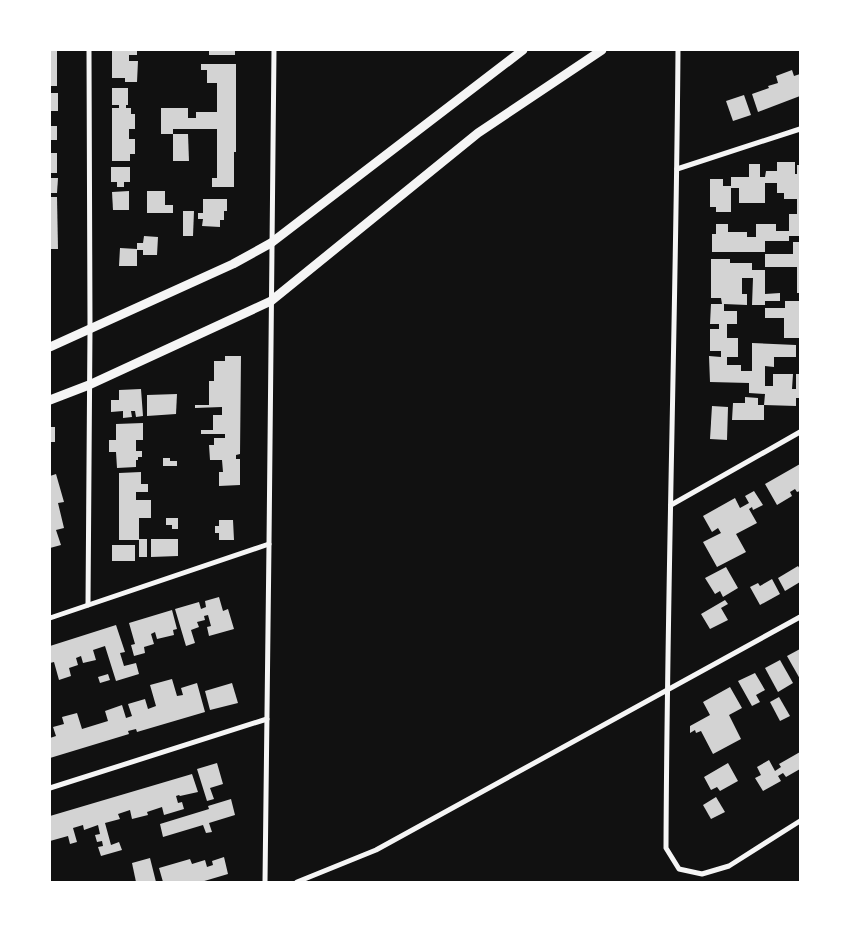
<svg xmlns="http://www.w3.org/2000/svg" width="850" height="932" viewBox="0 0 850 932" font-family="'Work Sans',sans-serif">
	<rect width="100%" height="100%" fill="#111"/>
	<g fill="#d3d3d3">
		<rect x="50" y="50" width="7" height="36"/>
		<path d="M112,50H137V55H129V61H138L137,82H125V78H112Z"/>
		<rect x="209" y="50" width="26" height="5"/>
		<path d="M201,64H236V152H234V187H212V178H217V129H173V134H161V108H188V118H196V112H217V83H207V70H201Z"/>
		<path d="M792,70L794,76L800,74V96L758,112L752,94L769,88L768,86L778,83L776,76Z"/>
		<path d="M112,88H128V105H126V108H131V114H135V129H129V139H135V154H130V161H112V108H119V105H112Z"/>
		<rect x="50" y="93" width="8" height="18"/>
		<path d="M744,95L751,115L733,121L726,101Z"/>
		<rect x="50" y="126" width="7" height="14"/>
		<path d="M173,134H188L189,161H173Z"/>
		<rect x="50" y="153" width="7" height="20"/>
		<path d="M777,162H795V174H797V165H800V236H789V241H765V252H712V234H716V224H728V232H747V237H756V224H776V231H789V214H797V199H784V193H777V183H765V203H739V188H731V212H716V207H710V179H723V186H731V177H749V164H760V177H765L766,171H777Z"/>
		<path d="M111,167H130V182H124V187H117V182H111Z"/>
		<path d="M50,178H58L57,193H50Z"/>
		<path d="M129,191V210H113L112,192Z"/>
		<path d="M147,191H165V205H173V213H147Z"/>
		<path d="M50,197H57L58,249H50Z"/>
		<path d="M203,199H227V211H224V220H220V227L202,226L203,219H198V213H203Z"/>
		<path d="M183,211H194L193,236H183Z"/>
		<path d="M144,236L158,237L157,255H143V250H137V266H119L120,248L137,249V243H143Z"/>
		<path d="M793,242H800V293H797V267H765V254H793Z"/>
		<path d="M711,259H730V263H752V270H765V294L780,293V301H765V305H752L753,278H742V294H747V305L724,304V311H737V324H727V338H738V357H727V365H741V371H752V343L796,345V357H774V367L765,366V386H773V374H793L792,389H796V374H800V398H796V406L764,405L765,394L749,393V383L710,382L709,356L721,357V351H710V329H719V324H710L711,304H722L721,298H711Z"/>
		<path d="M785,301H800V338H784V318H765V308H785Z"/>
		<path d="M225,356H241L240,454L236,455V459H240V485L219,486V472H223L222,460H210L209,445H214V438H225V434H201V430H213V415H222V407L195,408V405H209V381H214V361H225Z"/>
		<path d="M141,389L143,416L136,417L135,411H131L132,417L123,418V411L111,412V400H119V390Z"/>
		<path d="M177,394L176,414L147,416V395Z"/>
		<path d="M745,397L758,398V405H764V420H732L733,403H745Z"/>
		<path d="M712,406L728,407L727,440L710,439Z"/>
		<path d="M143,423V440H136V451H142V457H138V460H136V467L117,468L116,452H109V440H116V424Z"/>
		<rect x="50" y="427" width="5" height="15"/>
		<path d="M163,458H170V461H177V466H163Z"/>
		<path d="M800,464V491L797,492L795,489L790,492L792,496L777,505L765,484Z"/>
		<path d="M141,472V484H148V492H136V500H151V518H139V539H147V557H139V540H119V473Z"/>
		<path d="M56,474L64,502L58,503L64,528L56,530L61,545L50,548V476Z"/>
		<path d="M754,491L763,505L753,510L752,507L749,509L757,523L736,534L746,552L717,567L703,542L721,533L718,528L712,532L703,516L735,498L740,508L749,503L745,496Z"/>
		<path d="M166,518H178V529H172V525H166Z"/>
		<path d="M219,520H233L234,540H219V533H215V526H219Z"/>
		<path d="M151,539H178V556L151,557Z"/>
		<rect x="112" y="545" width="23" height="16"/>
		<path d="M798,566L800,569V582L785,591L778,578Z"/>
		<path d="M726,567L738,588L723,597L720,591L715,594L705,578Z"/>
		<path d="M772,579L780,594L760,605L750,587L758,583L760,586Z"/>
		<path d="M219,597L223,611L228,609L234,629L209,636L207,627L211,626L208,615L204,616L205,620L197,622L199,627L191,630L195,643L186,646L175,609L199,602L201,609L206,607L205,601Z"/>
		<path d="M725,600L728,604L721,608L728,620L710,629L701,614Z"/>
		<path d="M172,610L177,629L173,630L174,635L157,639L155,632L151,634L154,644L144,647L145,653L134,656L131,645L135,644L129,623Z"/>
		<path d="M116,625L125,652L120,653L124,666L136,663L139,674L116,681L105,646L93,650L96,660L83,663L81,656L76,658L78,665L69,668L71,676L59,680L54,662L50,663V646Z"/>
		<path d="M800,649V679L787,656Z"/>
		<path d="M780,660L793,683L778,692L765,668Z"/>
		<path d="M755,673L765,690L756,695L760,702L752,706L738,681Z"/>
		<path d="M108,674L110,680L100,683L98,677Z"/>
		<path d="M172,679L177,696L183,695L181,688L197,683L205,712L137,732L136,729L128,731L129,734L50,758V738L56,736L53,727L64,724L62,717L77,713L82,729L108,721L105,711L122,705L126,718L132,716L128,704L145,699L148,709L156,706L150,685Z"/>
		<path d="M232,683L238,703L210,710L205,691Z"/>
		<path d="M730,687L742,708L729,715L741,739L713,754L701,731L696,733L695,730L690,733V726L710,715L703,702Z"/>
		<path d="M779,697L790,716L780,721L770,702Z"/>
		<path d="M800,752V769L786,777L783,773L778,776L781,781L763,791L755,778L761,775L757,767L769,760L775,771L781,767L779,764Z"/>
		<path d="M217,763L223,784L210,788L214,799L207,801L197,769Z"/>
		<path d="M728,763L738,781L720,791L717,787L711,790L704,777Z"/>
		<path d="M192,774L198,792L180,796L179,795L176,796L178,803L182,802L184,809L164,815L162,807L147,812L148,815L132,819L130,810L118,814L120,819L105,823L111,845L119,842L122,850L101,856L98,847L103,846L102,841L97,842L95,835L100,834L98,825L84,830L83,825L73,828L77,842L70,844L68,836L50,841V816Z"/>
		<path d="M716,797L725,812L711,819L703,805Z"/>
		<path d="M231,799L235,815L209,823L212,832L206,833L203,825L163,837L160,824L209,809L208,806Z"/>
		<path d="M224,857L228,874L201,882H163L159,868L190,859L192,864L205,860L207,867L213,865L212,861Z"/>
		<path d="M150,858L156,882H136L132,863Z"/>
	</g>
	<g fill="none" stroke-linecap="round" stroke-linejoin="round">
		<g stroke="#f5f5f5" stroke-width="5">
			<path d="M678,50C676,316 667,582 666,848L679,869L702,874L729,866L800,821"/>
			<path d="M677,169L800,129"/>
			<path d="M671,505L800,432"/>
			<path d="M88,605L90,328L89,50"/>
			<path d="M50,618L269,544"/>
			<path d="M50,788L267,719"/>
			<path d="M265,882L269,544L274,50"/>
			<path d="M297,882L376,850L800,617"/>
		</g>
		<g stroke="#f5f5f5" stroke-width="9">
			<path d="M50,347L233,264L271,243L523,50"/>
			<path d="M50,400L89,385L271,301L478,133L602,50"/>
		</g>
	</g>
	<rect width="850" height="932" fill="none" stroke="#ffffff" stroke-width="102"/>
</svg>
